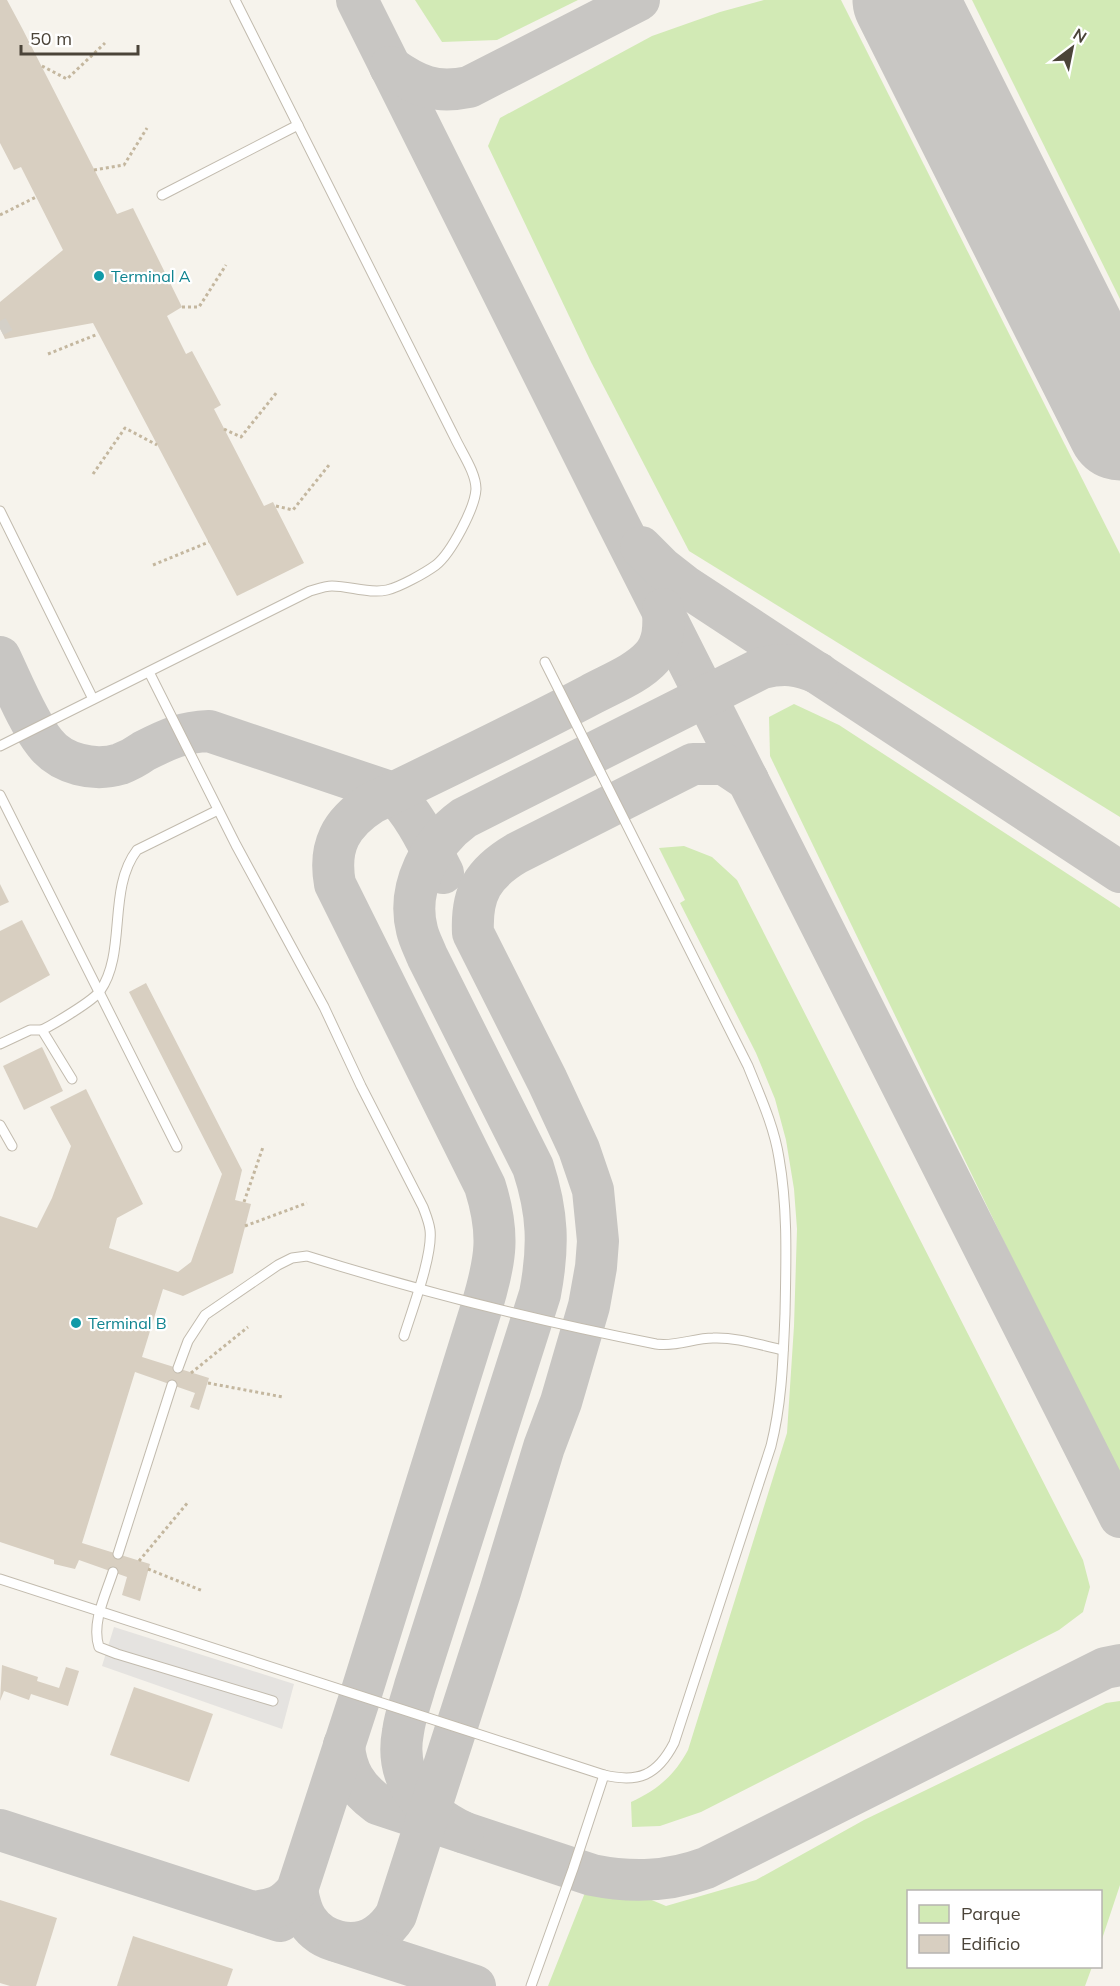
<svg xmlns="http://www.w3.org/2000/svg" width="1120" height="1986" viewBox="0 0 1120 1986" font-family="Mulish,sans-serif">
	<rect width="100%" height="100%" fill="#f6f3ec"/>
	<g fill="#d2eab5">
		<path d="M415,0H578L497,40L442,42Z"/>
		<path d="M764,0H841L1120,554V817L689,551L591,362L488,146L500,118L652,36L720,12Z"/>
		<path d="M972,0H1120V299Z"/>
		<path d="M794,704L839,725L1120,908V1482L770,756L769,717Z"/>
		<path d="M684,846L712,857L737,880L1083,1560L1090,1587L1083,1612L1059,1630L701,1812L660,1826L632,1827L631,1802C657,1790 674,1776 688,1750L787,1433L794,1326L797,1229L794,1189L786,1140L775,1099L756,1053L680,903L685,900L659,848Z"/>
		<path d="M1120,1701V1885L1101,1942L1100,1892H908V1966L1092,1967L1085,1986H548L592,1875L666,1906L756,1880L864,1820L1106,1703Z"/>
	</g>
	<path fill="#e5e3e0" d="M114,1627L294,1684L282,1729L102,1666Z"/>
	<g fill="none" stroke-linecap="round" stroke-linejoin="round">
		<g stroke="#c8c6c3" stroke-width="42">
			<path d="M357,0L608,503L1120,1517"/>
			<path d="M390,67C417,86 435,94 469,87L639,0"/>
			<path d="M641,547L662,568L685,586L1120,872"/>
			<path d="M0,657C12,682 28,722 45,743C61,764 94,772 120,764C128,761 137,756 144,751C168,739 182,732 209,731L393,793C416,816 428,844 443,873"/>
			<path d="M344,1745C346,1771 356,1788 378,1804L592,1875C632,1883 668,1882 706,1868L1105,1668L1120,1665"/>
			<path d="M0,1830L280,1921"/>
			<path d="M463,1832C423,1813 394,1779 403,1732C405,1716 411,1701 415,1686L540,1294C549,1247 548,1213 533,1167L427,956C424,948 419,939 417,930C406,887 431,842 464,818L762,668C783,663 798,664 818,673"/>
			<path d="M297,1890C299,1900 301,1911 307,1920C322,1943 355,1950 377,1935C385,1930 391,1923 396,1915L500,1592L544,1447L561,1402L589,1306L596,1267L598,1241L593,1190L579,1149L547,1080L473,933C471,893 483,873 517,853L693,764H724L748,780"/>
			<path d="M253,1912C275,1909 283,1907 297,1890L360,1697L482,1306C496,1259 500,1234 485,1186L335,884C328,846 341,823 372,803C445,768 518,733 590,695C610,684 637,674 652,657C664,643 664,627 663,609"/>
			<path d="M339,1942L475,1986"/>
		</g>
		<path stroke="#c8c6c3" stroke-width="105" d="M905,0L1120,428"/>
	</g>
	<g fill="#d8cfc1">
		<path d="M0,0H7L22,28L117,214L133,208L182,307L167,316L186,354L192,351L221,405L214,409L264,506L273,502L304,563L237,596L93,323L5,339L0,328V302L63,250L21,167L14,170L0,143Z"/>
		<path d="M0,884L9,902L0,906Z"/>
		<path d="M22,920L50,975L0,1003V931Z"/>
		<path d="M146,983L242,1170L235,1200L251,1204L233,1273L183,1296L163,1289L142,1357L209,1378L199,1410L190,1407L195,1393L135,1372L82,1543L150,1564L140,1601L122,1595L127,1577L79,1560L75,1569L54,1564V1560L0,1542V1216L37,1228L52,1198L71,1146L50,1107L86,1089L143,1204L117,1218L109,1248L178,1272L191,1262L222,1174L129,992Z"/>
		<path d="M42,1047L63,1091L24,1110L3,1066Z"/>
		<path d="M2,1665L38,1677L37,1681L59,1688L66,1667L79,1671L68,1706L31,1694L29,1700L4,1691L0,1701Z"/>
		<path d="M134,1687L213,1714L189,1782L110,1755Z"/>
		<path d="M0,1900L57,1918L36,1986H10L0,1983Z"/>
		<path d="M133,1936L233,1969L227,1986H117Z"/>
	</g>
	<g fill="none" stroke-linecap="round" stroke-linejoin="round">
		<path stroke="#d4d0c8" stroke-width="14" stroke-dasharray="14 7" stroke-linecap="butt" d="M0,329L9,324"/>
		<defs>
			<g id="service">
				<path d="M162,195L298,125"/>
				<path d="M0,511L93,699"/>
				<path d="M149,672L236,845L324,1007L361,1086L423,1207C426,1215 429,1222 430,1230C433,1255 412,1310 404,1336"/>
				<path d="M0,746L310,591C317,589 325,586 332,586C350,586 369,594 387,590C400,587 425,573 436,565C451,553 475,508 476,489C476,473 462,453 455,438L235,0"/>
				<path d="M0,795L177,1147"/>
				<path d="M42,1030C54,1024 93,1001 100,991C127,953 107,889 137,850L218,810"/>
				<path d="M0,1044L30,1030H42L72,1079"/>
				<path d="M0,1125L12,1146"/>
				<path d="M178,1368L188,1341L205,1315L278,1265L292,1258L307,1256C422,1292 538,1321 656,1344C676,1347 694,1338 713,1338C736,1337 760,1345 783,1350"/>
				<path d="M118,1554L172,1385"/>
				<path d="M113,1572C106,1594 91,1623 99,1647L117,1654L273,1701"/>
				<path d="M0,1579L604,1775"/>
				<path d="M531,1986L573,1869L604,1775C638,1783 657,1776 674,1743L771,1446C782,1402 783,1359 785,1314C786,1262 788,1209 779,1158C774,1126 760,1096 748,1066L545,662"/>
			</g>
		</defs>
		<use href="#service" stroke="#c2bbae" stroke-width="11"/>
		<g stroke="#c4b79f" stroke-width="3" stroke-dasharray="3 3" stroke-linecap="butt">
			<path d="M42,66L67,79L105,43"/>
			<path d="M94,170L124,165L147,128"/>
			<path d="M0,215L36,197"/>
			<path d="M182,307H199L226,265"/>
			<path d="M48,354L98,334"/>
			<path d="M224,429L241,437L277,392"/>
			<path d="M93,474L125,428L157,445"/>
			<path d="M276,506L293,510L329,465"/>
			<path d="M153,565L209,542"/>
			<path d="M244,1202L263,1147"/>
			<path d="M245,1226L307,1203"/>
			<path d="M191,1373L248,1327"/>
			<path d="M208,1383L283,1397"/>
			<path d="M139,1561L189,1501"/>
			<path d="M148,1569L203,1591"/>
		</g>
		<use href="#service" stroke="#fff" stroke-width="9"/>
	</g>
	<g fill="#0f9aa8" stroke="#fff" stroke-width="2">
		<circle cx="99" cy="276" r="6"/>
		<circle cx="76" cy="1323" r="6"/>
	</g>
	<g text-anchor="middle" stroke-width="4.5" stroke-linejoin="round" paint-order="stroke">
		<g font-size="16" fill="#0d838f" stroke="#fff" text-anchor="start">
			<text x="111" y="282">Terminal A</text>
			<text x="88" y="1329">Terminal B</text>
		</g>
	</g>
	<rect x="907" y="1890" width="195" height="78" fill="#ffffff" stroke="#b7b4b0" stroke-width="1.5"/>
	<rect x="919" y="1905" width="30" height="18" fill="#d2eab5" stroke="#b7b4b0" stroke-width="1.5"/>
	<text x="961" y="1920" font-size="18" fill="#4b4439">Parque</text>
	<rect x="919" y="1935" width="30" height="18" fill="#d8cfc1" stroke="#b7b4b0" stroke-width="1.5"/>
	<text x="961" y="1950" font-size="18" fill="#4b4439">Edificio</text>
	<g transform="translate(1072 48) rotate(32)" stroke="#ffffff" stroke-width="4.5" paint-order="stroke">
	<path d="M0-4.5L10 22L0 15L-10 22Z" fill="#4b4439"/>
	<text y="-9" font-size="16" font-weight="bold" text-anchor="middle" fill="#4b4439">N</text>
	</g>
	<path d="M21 45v9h117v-9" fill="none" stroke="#4b4439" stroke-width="3"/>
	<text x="30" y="45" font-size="18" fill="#4b4439" stroke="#ffffff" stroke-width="4.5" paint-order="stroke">50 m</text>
</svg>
